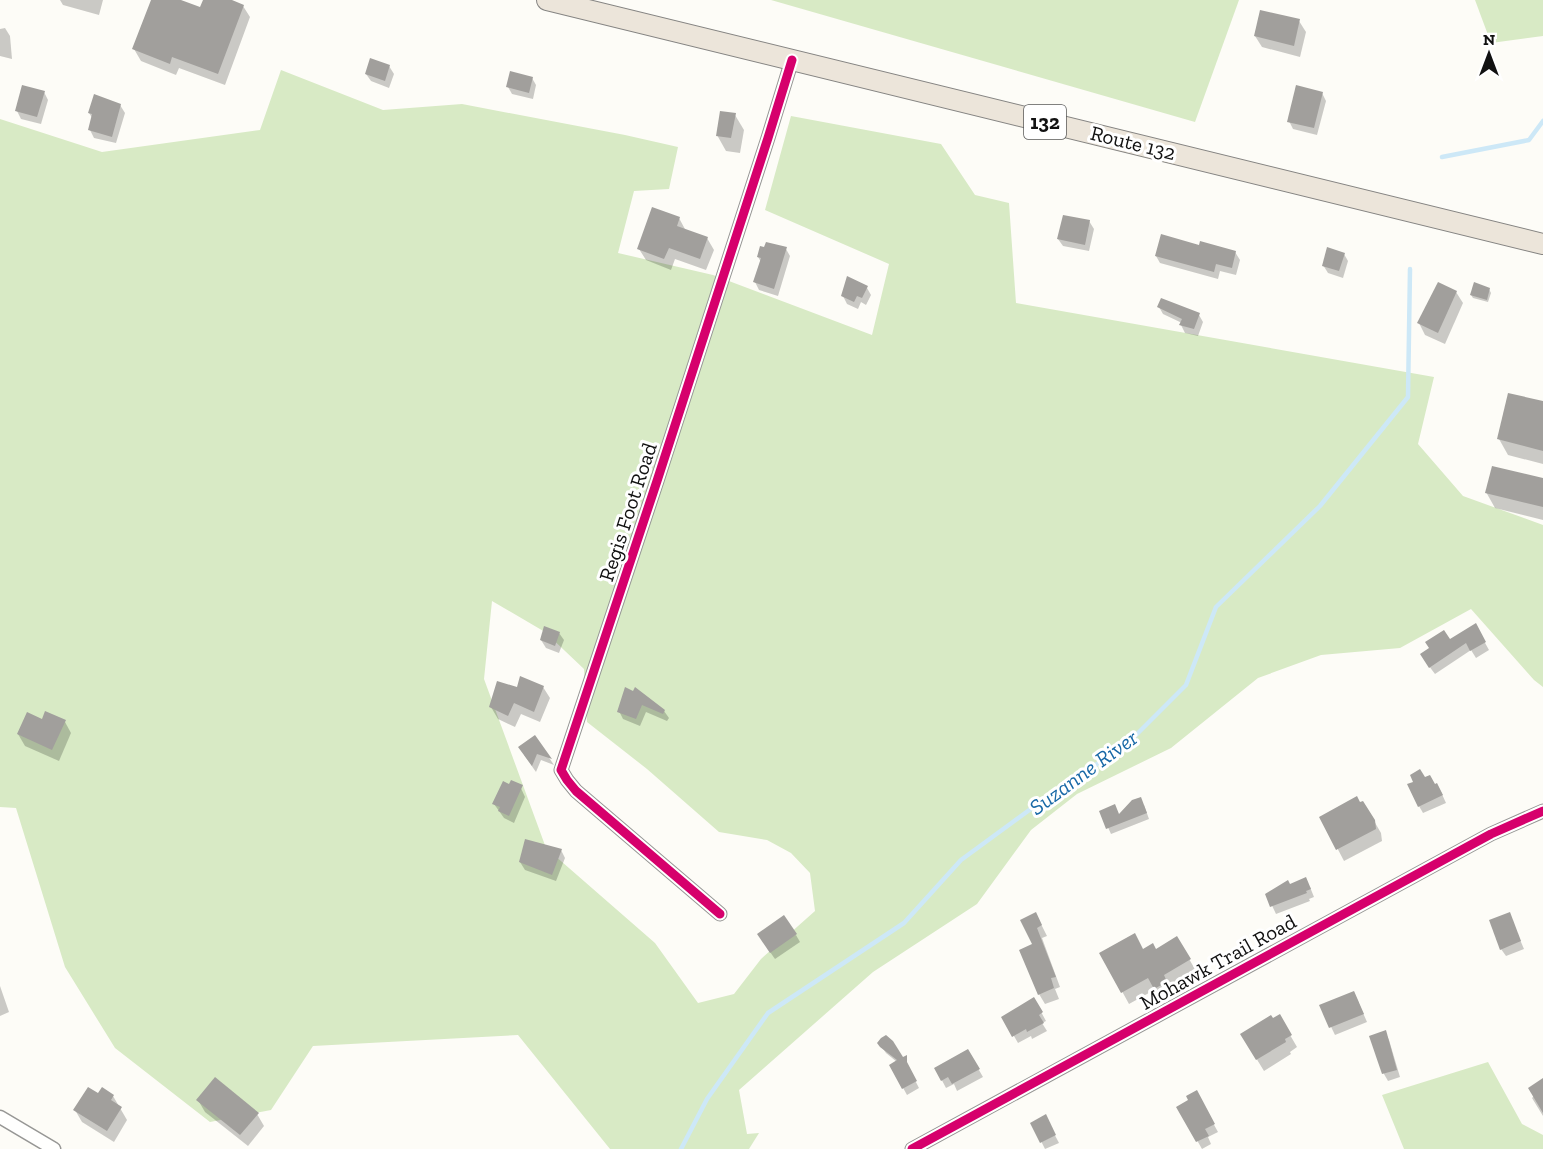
<svg xmlns="http://www.w3.org/2000/svg" width="1543" height="1149" viewBox="0 0 1543 1149" font-family="'Zilla Slab',serif">
	<rect width="100%" height="100%" fill="#fdfcf7"/>
	<g fill="#d8eac5" fill-rule="evenodd">
		<path d="M771,0H1239L1195,122Z"/>
		<path d="M1475,0H1543V36L1491,43Z"/>
		<path d="M281,70L383,110L462,104L625,135L678,147L669,189L634,191L618,253L713,275L872,335L889,264L765,210L791,116L941,144L975,195L1009,203L1016,303L1434,377L1418,444L1463,496L1543,525V687L1534,680L1471,609L1400,648L1321,655L1258,678L1171,748L1077,794L1031,830L977,904L873,972L739,1090L747,1134L759,1133L749,1149H610L518,1035L313,1046L271,1110L210,1122L115,1048L65,967L16,808L0,807V119L102,152L260,130ZM492,601L545,632L584,669L587,722L647,769L719,832L767,840L791,853L810,873L815,911L761,959L734,994L698,1003L655,943L546,848L484,679Z"/>
		<path d="M1488,1062L1522,1124L1543,1135V1149H1404L1382,1095Z"/>
	</g>
	<g fill="#0003">
		<path d="M60,0H103L99,15L63,5Z"/>
		<path d="M153,0H177L201,9L205,0H228L243,6L250,17L225,85L179,68L176,75L141,61L134,49Z"/>
		<path d="M1299,21L1306,32L1300,57L1262,47L1255,36Z"/>
		<path d="M5,28L10,36L12,59L0,56V29Z"/>
		<path d="M389,66L394,74L389,88L371,81L366,74Z"/>
		<path d="M532,78L536,85L533,99L512,94L508,87Z"/>
		<path d="M44,92L48,100L41,124L21,119L17,111Z"/>
		<path d="M1322,93L1326,101L1317,135L1293,129L1289,121Z"/>
		<path d="M120,105L125,113L116,143L94,138L90,130L93,119L89,113Z"/>
		<path d="M735,115L744,130L740,153L726,151L717,135Z"/>
		<path d="M679,218L686,231L707,238L714,250L706,270L675,259L671,270L646,260L639,249Z"/>
		<path d="M1089,221L1094,229L1089,251L1063,246L1058,239Z"/>
		<path d="M1200,247L1235,252L1240,260L1236,275L1220,271L1218,279L1160,263L1156,256Z"/>
		<path d="M786,249L790,256L778,296L759,290L755,282L761,262L758,257Z"/>
		<path d="M1344,254L1348,261L1343,278L1328,273L1323,265Z"/>
		<path d="M867,288L871,295L866,305L861,302L858,309L847,304L843,296Z"/>
		<path d="M1489,289L1491,293L1488,302L1473,298L1471,295Z"/>
		<path d="M1456,292L1463,303L1445,344L1425,335L1419,323Z"/>
		<path d="M1159,307L1199,315L1203,322L1198,336L1185,333L1181,325L1182,323L1163,314Z"/>
		<path d="M1543,403V464L1508,455L1499,439Z"/>
		<path d="M1543,480V520L1495,508L1486,492Z"/>
		<path d="M1475,625L1489,650L1476,658L1471,650L1435,674L1426,662L1449,641Z"/>
		<path d="M559,633L564,640L559,653L546,648L541,640Z"/>
		<path d="M543,687L550,698L540,722L521,714L515,727L498,719L491,707L518,689Z"/>
		<path d="M626,689L664,711L669,718L667,721L646,712L640,726L623,719L619,711Z"/>
		<path d="M43,721L65,722L71,733L59,761L25,746L18,734Z"/>
		<path d="M535,737L554,765L541,760L536,772L524,755Z"/>
		<path d="M1424,779L1441,792L1446,803L1423,813L1419,806Z"/>
		<path d="M520,786L525,797L514,823L504,818L494,804Z"/>
		<path d="M1360,804L1374,821L1381,833L1382,841L1344,861L1321,817Z"/>
		<path d="M1144,805L1149,819L1111,834L1101,812L1119,816Z"/>
		<path d="M561,850L565,858L556,881L525,870L520,862Z"/>
		<path d="M1290,886L1310,887L1314,897L1309,899L1310,901L1276,914L1267,895Z"/>
		<path d="M1509,914L1524,949L1506,956L1501,949Z"/>
		<path d="M1022,920L1041,924L1047,936L1042,938L1060,987L1055,989L1059,999L1045,1004L1039,994L1034,945Z"/>
		<path d="M796,935L800,942L775,959L763,942Z"/>
		<path d="M1177,938L1196,971L1169,988L1173,994L1162,1000L1156,989L1129,1004L1101,953L1156,951Z"/>
		<path d="M0,986L9,1012L0,1016Z"/>
		<path d="M1354,992L1367,1022L1335,1035L1321,1006Z"/>
		<path d="M1034,999L1046,1021L1042,1023L1047,1031L1032,1039L1031,1036L1018,1043L1003,1017Z"/>
		<path d="M1279,1016L1297,1047L1290,1052L1291,1054L1264,1071L1242,1035Z"/>
		<path d="M1385,1032L1389,1040L1400,1077L1388,1081L1384,1074L1371,1037Z"/>
		<path d="M879,1043L904,1059L919,1088L907,1095L891,1066L897,1062L886,1053Z"/>
		<path d="M968,1051L983,1077L957,1091L954,1084L946,1088L936,1069Z"/>
		<path d="M1543,1080V1116L1532,1098L1534,1096Z"/>
		<path d="M1196,1092L1218,1132L1208,1137L1211,1144L1202,1149L1178,1107L1190,1101Z"/>
		<path d="M99,1095L113,1096L127,1120L114,1142L82,1122L75,1110Z"/>
		<path d="M198,1100L257,1114L264,1126L248,1146L205,1112Z"/>
		<path d="M1032,1123L1049,1124L1059,1143L1045,1149Z"/>
	</g>
	<g fill="none" stroke-linecap="round" stroke-linejoin="round">
		<g stroke="#cde8f7" stroke-width="4.5">
			<path d="M1442,157L1529,140L1543,121"/>
			<path d="M681,1149L707,1099L768,1013L904,923L961,860L1073,778L1121,750L1186,685L1216,607L1320,506L1408,397L1410,269"/>
		</g>
	</g>
	<g fill="#a19f9c">
		<path d="M151,0H181L200,7L203,0H232L244,5L218,74L172,57L170,64L132,49Z"/>
		<path d="M1260,10L1300,19L1294,46L1254,36Z"/>
		<path d="M370,58L390,65L385,81L365,74Z"/>
		<path d="M510,71L533,77L529,93L506,87Z"/>
		<path d="M22,85L45,91L37,117L15,111Z"/>
		<path d="M1296,85L1323,92L1314,128L1287,122Z"/>
		<path d="M94,94L121,104L112,137L88,130L92,114L88,113Z"/>
		<path d="M720,111L736,113L731,138L716,136Z"/>
		<path d="M652,207L680,217L677,226L708,237L700,259L669,248L664,259L637,249Z"/>
		<path d="M1063,215L1090,220L1085,245L1057,239Z"/>
		<path d="M1161,234L1199,245L1200,241L1236,251L1232,268L1216,264L1214,272L1155,256Z"/>
		<path d="M766,242L787,247L774,289L753,282L761,258L757,257L760,246L764,247Z"/>
		<path d="M1327,247L1345,253L1339,271L1322,266Z"/>
		<path d="M847,276L868,286L862,298L857,296L854,302L841,296Z"/>
		<path d="M1438,282L1457,291L1438,333L1417,323Z"/>
		<path d="M1474,282L1490,288L1487,300L1470,295Z"/>
		<path d="M1161,298L1200,313L1194,329L1179,325L1182,319L1157,307Z"/>
		<path d="M1508,393L1543,401V451L1497,439Z"/>
		<path d="M1492,466L1543,478V507L1485,493Z"/>
		<path d="M1476,623L1486,642L1470,651L1466,643L1429,668L1420,654L1429,648L1425,642L1444,630L1450,639Z"/>
		<path d="M544,626L560,632L555,646L540,640Z"/>
		<path d="M520,676L544,686L534,712L514,703L508,716L489,707L497,681L517,687Z"/>
		<path d="M625,687L633,691L635,687L665,710L663,714L642,705L636,719L617,712Z"/>
		<path d="M45,711L66,720L52,750L17,734L27,712L42,719Z"/>
		<path d="M535,735L552,759L537,754L532,766L518,747Z"/>
		<path d="M1420,769L1425,777L1430,775L1435,784L1437,783L1443,795L1418,807L1407,784L1413,782L1410,775Z"/>
		<path d="M511,780L523,785L509,816L498,811L500,807L492,804L503,781L509,784Z"/>
		<path d="M1357,796L1360,802L1363,801L1375,820L1376,829L1336,850L1319,817Z"/>
		<path d="M1141,797L1147,813L1106,829L1099,811L1115,804L1119,814L1132,800Z"/>
		<path d="M525,839L562,849L552,875L519,862Z"/>
		<path d="M1306,877L1311,889L1306,891L1307,893L1270,907L1265,894L1288,880L1290,884Z"/>
		<path d="M1036,912L1042,925L1037,928L1056,977L1051,978L1054,988L1038,995L1019,950L1032,944L1020,920Z"/>
		<path d="M1510,912L1521,941L1500,950L1489,920Z"/>
		<path d="M784,915L797,934L770,953L757,934Z"/>
		<path d="M1135,933L1143,949L1153,943L1156,949L1177,936L1191,959L1164,975L1167,982L1154,989L1148,978L1121,993L1099,953Z"/>
		<path d="M1354,991L1364,1014L1329,1028L1319,1005Z"/>
		<path d="M1034,997L1043,1012L1039,1015L1044,1023L1027,1032L1026,1029L1012,1037L1001,1017Z"/>
		<path d="M1280,1014L1292,1035L1285,1039L1286,1042L1256,1060L1240,1034L1271,1015L1273,1018Z"/>
		<path d="M1386,1030L1397,1070L1382,1074L1369,1036Z"/>
		<path d="M886,1035L893,1041L903,1057L907,1055V1062L917,1081L902,1089L889,1065L897,1060L880,1047L877,1043L881,1038Z"/>
		<path d="M968,1049L980,1069L952,1084L948,1077L941,1081L934,1068Z"/>
		<path d="M215,1077L259,1113L240,1135L196,1100Z"/>
		<path d="M1543,1078V1113L1528,1088Z"/>
		<path d="M88,1087L98,1093L102,1087L114,1095L111,1100L122,1107L107,1131L73,1110Z"/>
		<path d="M1197,1090L1215,1124L1205,1129L1209,1136L1196,1142L1176,1107L1188,1100L1186,1096Z"/>
		<path d="M1046,1114L1056,1135L1040,1143L1030,1123Z"/>
	</g>
	<g fill="none" stroke-linecap="round" stroke-linejoin="round">
		<defs>
			<g id="minor">
				<path d="M720,914L576,791L567,780L561,770L657,481L768,138L792,60"/>
				<path d="M0,1117L54,1149"/>
				<path d="M912,1149L1491,834L1543,811"/>
			</g>
			<path id="trunk" d="M547,0L1543,244"/>
		</defs>
		<use href="#minor" stroke="#979795" stroke-width="15"/>
		<use href="#trunk" stroke="#858482" stroke-width="22"/>
		<use href="#minor" stroke="#fffffe" stroke-width="12"/>
		<use href="#trunk" stroke="#ece5da" stroke-width="20"/>
		<defs>
			<g id="cycleway">
				<path d="M720,914L576,791L567,780L561,770L657,481L768,138L792,60"/>
				<path d="M912,1149L1491,834L1543,811"/>
			</g>
		</defs>
		<use href="#cycleway" stroke="#fff" stroke-width="13"/>
		<use href="#cycleway" stroke="#d6006c" stroke-width="9"/>
	</g>
	<g text-anchor="middle" stroke-width="6" stroke-linejoin="round" paint-order="stroke">
		<rect fill="#fff" stroke="#585858" stroke-width="1.5" x="1024" y="105" width="42" height="34" rx="4.5"/>
		<g font-size="20" font-weight="bold" fill="#111">
			<text x="1045" y="129">132</text>
		</g>
		<g font-size="21" fill="#111" stroke="#fff">
			<text transform="translate(1133 143) rotate(14)" y="7">Route 132</text>
			<text transform="translate(628 512) rotate(-72)" y="7">Regis Foot Road</text>
			<text transform="translate(1218 962) rotate(-29)" y="7">Mohawk Trail Road</text>
		</g>
		<g font-size="22" font-style="italic" fill="#1768a6" stroke="#fff">
			<text transform="translate(1083 772) rotate(-36)" y="8">Suzanne River</text>
		</g>
	</g>
	<g transform="translate(1489 54)" stroke="#ffffff" stroke-width="4.5" paint-order="stroke">
	<path d="M0-4.5L10 22L0 15L-10 22Z" fill="#111111"/>
	<text y="-9" font-size="16" font-weight="bold" text-anchor="middle" fill="#111111">N</text>
	</g>
</svg>
